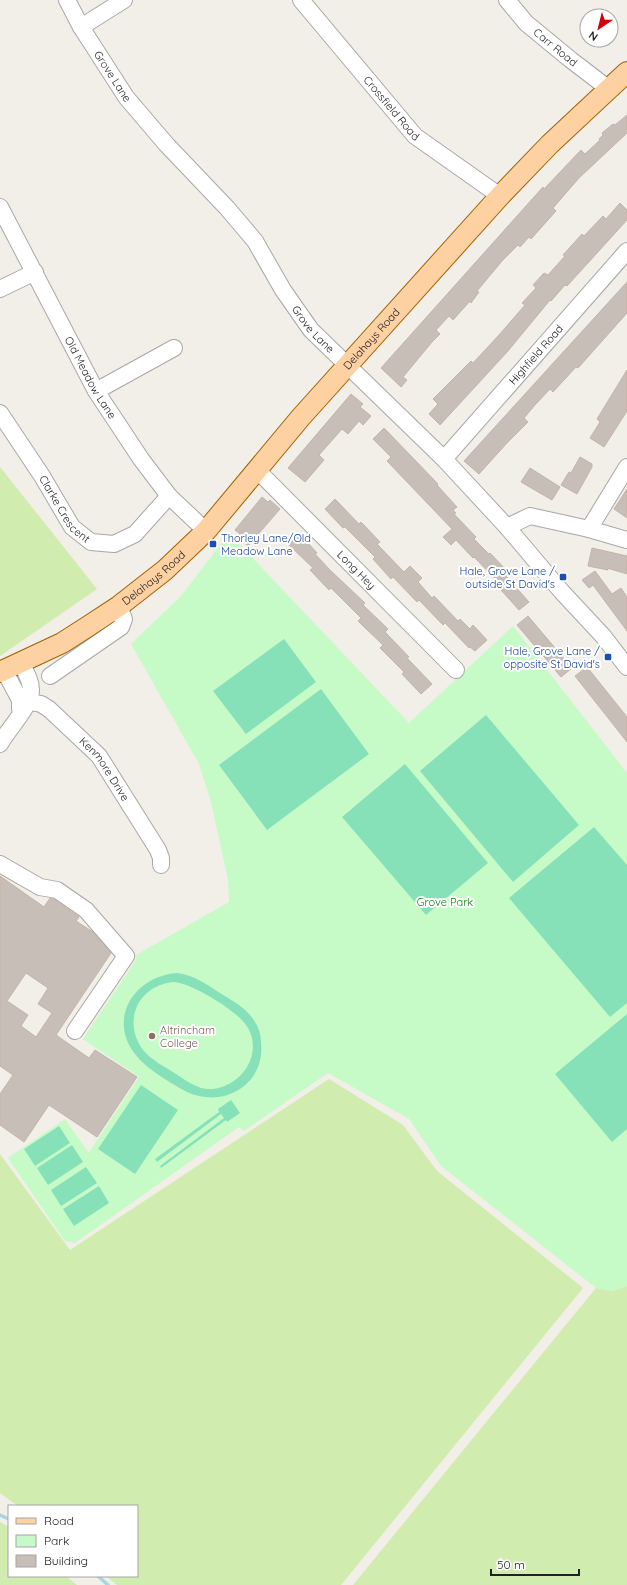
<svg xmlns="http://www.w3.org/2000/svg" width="627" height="1585" viewBox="0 0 627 1585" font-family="Quicksand,sans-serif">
	<rect width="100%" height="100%" fill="#f2eee8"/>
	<g fill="#d0ecae">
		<path d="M0,467L97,589L0,656Z"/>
		<path d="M329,1079L403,1125L437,1171L583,1288L341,1585H117L106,1576H137V1506H18L0,1493V1154L70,1250Z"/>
		<path d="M627,1286V1585H353L596,1288L612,1291Z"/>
		<path d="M0,1522L9,1527V1576H66L77,1585H0Z"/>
	</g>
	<path fill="#c6fbc8" d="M229,533L409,723L513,626L627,773V1286L612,1291L596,1288L441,1166L409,1119L328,1073L244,1131L239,1127L75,1243L65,1241L8,1158L65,1119L88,1152L90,1151L139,1077L83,1039L136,960V955L229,902L228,880L211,802L199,764L131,644L182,595Z"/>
	<g fill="#86e1b9" fill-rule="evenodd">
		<path d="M284,639L316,682L246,734L213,691Z"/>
		<path d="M321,689L369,754L267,830L219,765Z"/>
		<path d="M486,715L579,825L513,882L420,771Z"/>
		<path d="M405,764L488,863L426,915L342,817Z"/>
		<path d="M594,827L627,865V1003L610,1017L509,898Z"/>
		<path d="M177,973C194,975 206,984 220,993C233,1001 248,1009 255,1022C259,1028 261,1035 261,1042C266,1084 224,1109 187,1092C171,1083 146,1069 135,1054C107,1018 135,976 177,973ZM174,982C191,983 236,1010 246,1025C265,1052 242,1087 212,1089C198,1090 187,1081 176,1074C166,1067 152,1061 144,1051C121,1022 138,985 174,982Z"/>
		<path d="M627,1014V1129L612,1142L555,1074Z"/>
		<path d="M141,1085L178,1110L135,1174L98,1149Z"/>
		<path d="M231,1100L240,1113L227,1122L226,1120L161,1168L160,1166L224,1118L221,1114L157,1162L155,1159L219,1112L218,1109Z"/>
		<path d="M59,1126L70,1143L35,1166L24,1149Z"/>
		<path d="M72,1145L83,1162L48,1185L37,1168Z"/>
		<path d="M86,1167L97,1183L61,1206L51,1190Z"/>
		<path d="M99,1186L109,1203L74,1226L63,1209Z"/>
	</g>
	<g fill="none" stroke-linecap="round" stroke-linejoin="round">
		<g stroke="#a9d6df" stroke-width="3.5">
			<path d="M0,1515L9,1519"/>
			<path d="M98,1576L108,1585"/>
		</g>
	</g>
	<g fill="#c7beb7" stroke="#c4b4aa" fill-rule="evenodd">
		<path d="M627,115V133L579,178L553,208L556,211L531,239L529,237L520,247L518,245L502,261L477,291L479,292L471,303L470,301L453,320L449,316L436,330L440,334L432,342L403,377L407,380L401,387L381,368L543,187L544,189L581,150L585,154L600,140L599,139L603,135L602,133L613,124L615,125Z"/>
		<path d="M620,203L627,210V220L567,286L565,285L551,301L550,300L508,351L440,425L429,414L438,404L433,399L471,361L473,363L499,335L525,305L522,303L536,288L533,285L544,273L548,275L565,256L563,255L582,234L584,236L603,216L606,219Z"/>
		<path d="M627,282V313L578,368L576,367L553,392L550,389L535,405L524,418L528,422L507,443L479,474L464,461Z"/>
		<path d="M627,370V411L604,447L590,438L600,422L597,419Z"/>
		<path d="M351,394L363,404L360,407L371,416L363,425L359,421L348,434L342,429L319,455L324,460L305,482L288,468Z"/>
		<path d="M384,428L438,484L437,485L457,507L453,510L456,513L454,514L476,537L474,539L489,554L490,553L509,573L506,576L529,602L519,610L501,590L504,588L474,557L473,558L456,540L451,545L443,537L452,529L387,461L391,457L373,439Z"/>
		<path d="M580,457L592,464V467L577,494L561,485L569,472L571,473Z"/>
		<path d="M530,468L560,487L552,500L521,482Z"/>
		<path d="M627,489V518L614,509Z"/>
		<path d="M262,497L268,502L270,500L280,509L248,546L238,537L240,534L235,530Z"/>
		<path d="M335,499L359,524L361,522L380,542L377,544L404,572L410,566L422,578L418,582L432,598L434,596L458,621L460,619L470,629L473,625L487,640L475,651L470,647L469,648L445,623L443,625L419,600L417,602L393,577L391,579L373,559L375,557L345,527L343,528L325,509Z"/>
		<path d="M293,533L296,536L298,534L308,543L317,553L315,554L330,570L365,603L363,605L388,629L385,632L409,657L407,658L432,684L421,694L402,674L404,672L380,648L383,645L358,621L361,618L331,588L329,590L310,570L313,568L288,544L286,540Z"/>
		<path d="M592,548L627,556V574L607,568L608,570L588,566Z"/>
		<path d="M595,571L612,594L621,588L627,597V631L593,585L589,588L582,580Z"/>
		<path d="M528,616L572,668L561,677L517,625Z"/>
		<path d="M587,667L627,717V742L575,676Z"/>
		<path d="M0,876L44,907L50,898L53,899L79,917L76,921L93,932L111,953L56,1035L89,1058L95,1050L137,1077L97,1137L49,1105L24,1142L0,1125V1094L13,1075L0,1066ZM26,973L48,988L38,1004L52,1013L36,1037L21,1026L28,1015L7,1001Z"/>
	</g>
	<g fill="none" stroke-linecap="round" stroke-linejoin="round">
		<defs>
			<g id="minor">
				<path id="s1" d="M67,0L81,27L126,97L166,144L227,208L255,241L283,290L311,330L444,459L507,527L562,592L603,636L627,667"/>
				<path id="s2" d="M301,0L415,136L500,196"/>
				<path id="s3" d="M507,0L526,23L571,60L609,89"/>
				<path d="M81,27L124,0"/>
				<path id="s4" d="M0,207L96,391L141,459L169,496L206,531"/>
				<path d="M0,289L35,272"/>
				<path d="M96,391L174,348"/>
				<path id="s5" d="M0,413L42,476L72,527L91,542L114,544L135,534L169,496"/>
				<path id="s6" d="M444,459L627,251"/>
				<path id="s7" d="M257,470L456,670"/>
				<path d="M507,527L530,516L589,529L627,540"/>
				<path d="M589,529L627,467"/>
				<path d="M4,670L20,700V709"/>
				<path d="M50,676L121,627L124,619L119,606"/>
				<path id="s8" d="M20,700L41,704L49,709L99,756L158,850L161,858V865"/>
				<path d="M0,744C8,729 32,705 31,690C31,680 25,671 21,663"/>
				<path d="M0,864L40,887L57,890L86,910L126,956L75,1031"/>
			</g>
			<g id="major">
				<path id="s9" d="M0,672L62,643L87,627L119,606L165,570L206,531L301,417L500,196L550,144L627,72"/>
			</g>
		</defs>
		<use href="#minor" stroke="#a8a8a8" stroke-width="18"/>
		<use href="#major" stroke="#9f6200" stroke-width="22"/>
		<use href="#minor" stroke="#fff" stroke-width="16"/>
		<use href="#major" stroke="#fdd1a2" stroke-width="20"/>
	</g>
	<g fill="#1a4fb4" stroke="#fff" stroke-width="1.5">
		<rect x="209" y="540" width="8" height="8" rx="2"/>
		<rect x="559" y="573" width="8" height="8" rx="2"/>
		<rect x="604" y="653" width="8" height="8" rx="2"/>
	</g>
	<circle fill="#8d6e63" stroke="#fff" stroke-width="1.5" cx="152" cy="1036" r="4"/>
	<g text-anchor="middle" stroke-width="4" stroke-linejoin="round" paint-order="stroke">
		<g font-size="11" fill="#212121" stroke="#fff">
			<text dy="4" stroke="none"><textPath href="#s3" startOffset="68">Carr Road</textPath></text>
			<text dy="4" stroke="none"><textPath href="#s1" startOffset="89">Grove Lane</textPath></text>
			<text dy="4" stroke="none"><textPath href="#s2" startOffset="141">Crossfield Road</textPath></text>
			<text dy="4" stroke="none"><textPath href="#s1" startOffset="413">Grove Lane</textPath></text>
			<text dy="4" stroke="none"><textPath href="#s9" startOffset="505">Delahays Road</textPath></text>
			<text dy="4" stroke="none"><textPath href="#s6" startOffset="139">Highfield Road</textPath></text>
			<text dy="4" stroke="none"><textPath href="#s4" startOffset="193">Old Meadow Lane</textPath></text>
			<text dy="4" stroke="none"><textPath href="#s5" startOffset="116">Clarke Crescent</textPath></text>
			<text dy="4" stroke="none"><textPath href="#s7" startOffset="141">Long Hey</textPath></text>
			<text dy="4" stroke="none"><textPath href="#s9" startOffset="181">Delahays Road</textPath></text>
			<text dy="4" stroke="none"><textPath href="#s8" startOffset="113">Kenmore Drive</textPath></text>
		</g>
		<g font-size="11" fill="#164399" stroke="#fff" text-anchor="end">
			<text x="221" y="542" text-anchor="start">Thorley Lane/Old<tspan x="221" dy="13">Meadow Lane</tspan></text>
			<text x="555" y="575">Hale, Grove Lane /<tspan x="555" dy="13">outside St David's</tspan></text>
			<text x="600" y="655">Hale, Grove Lane /<tspan x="600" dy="13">opposite St David's</tspan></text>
		</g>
		<g font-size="11" fill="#0a840e" stroke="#fff">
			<text x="445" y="906">Grove Park</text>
		</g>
		<g font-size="11" fill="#785e54" stroke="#fff" text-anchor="start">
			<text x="160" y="1034">Altrincham<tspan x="160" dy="13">College</tspan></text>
		</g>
	</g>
	<rect x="8" y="1505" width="130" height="72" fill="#ffffff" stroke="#a6a6a6"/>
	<rect x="16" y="1518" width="20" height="6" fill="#fdd1a2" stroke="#a6a6a6"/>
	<text x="44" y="1525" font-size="12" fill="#212121">Road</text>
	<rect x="16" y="1535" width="20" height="12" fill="#c6fbc8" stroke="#a6a6a6"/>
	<text x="44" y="1545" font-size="12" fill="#212121">Park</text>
	<rect x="16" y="1555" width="20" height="12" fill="#c7beb7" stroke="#a6a6a6"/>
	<text x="44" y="1565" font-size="12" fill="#212121">Building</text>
	<g transform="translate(599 28) rotate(215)"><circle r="19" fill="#ffffff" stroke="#a6a6a6"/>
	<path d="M0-3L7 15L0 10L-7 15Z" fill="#d3000b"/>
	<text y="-6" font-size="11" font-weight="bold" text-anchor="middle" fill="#212121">N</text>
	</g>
	<path d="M491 1569v6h88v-6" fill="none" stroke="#212121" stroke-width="2"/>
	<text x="497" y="1569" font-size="12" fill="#212121" stroke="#ffffff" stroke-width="3" paint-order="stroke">50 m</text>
</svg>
